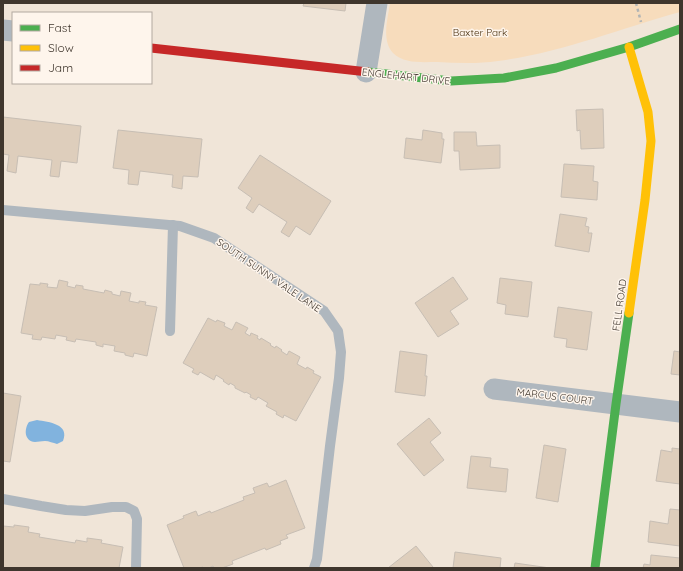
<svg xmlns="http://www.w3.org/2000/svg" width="683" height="571" viewBox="0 0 683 571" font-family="Quicksand,sans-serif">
	<rect width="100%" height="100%" fill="#f0e5d8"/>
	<path fill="#f7dcbc" d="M390,3H680V12C619,29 560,53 498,61C478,64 457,63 437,62C422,62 404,64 393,53C381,40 388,18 390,3Z"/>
	<path fill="#81b3de" d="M37,420C49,422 70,424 63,441L57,444C53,443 49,441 45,441C41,441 38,442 35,442C24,441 24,429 29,422Z"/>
	<g fill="#decebc" stroke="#c7beb4">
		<path d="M304,3H346L345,11L303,6Z"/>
		<path d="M603,109L604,148L581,149L580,130L577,131L576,110Z"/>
		<path d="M3,117L81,126L77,163L61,161L59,177L50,176L52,160L18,156L16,173L7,171L9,155L3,154Z"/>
		<path d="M118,130L202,139L198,177L183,176L182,189L172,187L173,175L140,171L138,185L128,184L129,170L113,168Z"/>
		<path d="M423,130L442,133V139H444L441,163L404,158L406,138L422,140Z"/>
		<path d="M454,132H476L477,146L500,145V168L460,170L459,151H454Z"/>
		<path d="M260,155L331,201L310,235L296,226L289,237L281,232L287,222L259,204L253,213L246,208L252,198L238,188Z"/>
		<path d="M564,164L594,166L593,181L598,182L597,200L561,197Z"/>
		<path d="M560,214L587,218L585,226L589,227L588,233H592L589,252L555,246Z"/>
		<path d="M453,277L468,299L450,311L459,324L438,337L415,303Z"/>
		<path d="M500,278L532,282L528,317L505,314L506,305L497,303Z"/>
		<path d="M59,280L68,282L67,286L75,288L76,285L83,286V289L104,293L105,290L112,292V294L120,296L121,291L131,293L129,301L139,303V301L146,302L145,305L157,307L147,356L134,353L133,357L125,355V353L114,351L115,346L103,344V347L96,345V342L76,339L75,342L66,340L67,337L56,335L55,339L42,337L41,340L32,339L33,335L21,333L30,284L40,285V283L48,284L47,287L57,288Z"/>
		<path d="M558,307L592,312L587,350L566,347L567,339L554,337Z"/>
		<path d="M208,318L216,322L217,320L225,323L224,326L232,330L236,322L248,328L245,333L250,336L251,333L258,336L257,338L260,340L261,338L271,344L270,345L275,348L276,346L282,350L281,351L287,355L289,351L300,357L297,364L306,369L307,367L314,371L313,373L321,377L296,421L284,415L283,418L276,414L277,412L266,406L268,403L258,397L256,400L250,397L251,395L246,392L245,393L235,388V386L230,383L229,385L223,381L224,380L216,375L214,380L200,372L198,375L192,372L194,369L183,363Z"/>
		<path d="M400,351L427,355L425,376H427L425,396L395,392Z"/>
		<path d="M674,351L680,352V375L671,374Z"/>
		<path d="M3,393L21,396L10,462L3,461Z"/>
		<path d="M429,418L441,433L430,442L444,460L424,476L397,444Z"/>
		<path d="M544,445L566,449L558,502L536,498Z"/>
		<path d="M672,448L680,449V484L656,481L661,450L672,452Z"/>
		<path d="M471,456L491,458L490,467L508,469L506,492L467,488Z"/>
		<path d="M286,480L305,528L286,535L288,538L280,541L281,544L266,550L265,548L232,561L233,564L222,568H214L213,566L209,568H204L203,567L199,568H184L167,525L184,518L183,516L196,511L198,516L210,511L211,513L244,500L243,497L255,493L253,488L267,483L269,487Z"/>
		<path d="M670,509L680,510V546L648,542L650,521L668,524Z"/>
		<path d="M14,525L29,527L28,532L40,534L39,537L75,543L76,540L87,542V538L102,540L101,543L123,547L119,568H3V526L14,527Z"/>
		<path d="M416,546L433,567L431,568H388Z"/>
		<path d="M455,552L501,558L500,568H453Z"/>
		<path d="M651,555L680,558V568H643L644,564L650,565Z"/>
		<path d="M515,563L550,568H514Z"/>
	</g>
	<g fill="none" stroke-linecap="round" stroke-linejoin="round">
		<path stroke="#b1b4b5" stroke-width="2.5" stroke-dasharray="3 3" stroke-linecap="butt" d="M636,3L641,22"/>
		<g stroke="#afb7be" stroke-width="10">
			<path d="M3,210L180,226L214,238L324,311L338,331L341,352L339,378L330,446L317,559L314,568"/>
			<path d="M170,331L173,225"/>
			<path d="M3,499L41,506L66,510L85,511L112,507H126L134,511L137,519L136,568"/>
		</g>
		<g stroke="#afb7be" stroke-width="21">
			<path d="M3,30L13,31"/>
			<path d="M366,72L377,3"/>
			<path d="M494,389L680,412"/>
		</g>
		<g stroke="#4caf50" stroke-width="9">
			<path d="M368,72L451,81L504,78L556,68L629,47L680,29"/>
			<path d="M595,568L616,404L629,313"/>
		</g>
		<path stroke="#ffc107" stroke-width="9" d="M629,313L645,200L651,141L648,112L629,47"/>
		<path stroke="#c62828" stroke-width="9" d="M151,48L368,72"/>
	</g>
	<g text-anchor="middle" stroke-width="3" stroke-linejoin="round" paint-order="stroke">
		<g font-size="10" fill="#4b310e" stroke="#fef5ec">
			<text x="480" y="36">Baxter Park</text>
		</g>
		<g font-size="10" fill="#3f362d" stroke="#fef5ec">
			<text transform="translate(406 76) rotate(6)" y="4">ENGLEHART DRIVE</text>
			<text transform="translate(269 275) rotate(34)" y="4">SOUTH SUNNY VALE LANE</text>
			<text transform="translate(619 305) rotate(-82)" y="4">FELL ROAD</text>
			<text transform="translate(555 396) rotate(7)" y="4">MARCUS COURT</text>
		</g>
	</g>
	<rect width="683" height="571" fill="none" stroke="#3f362d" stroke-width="8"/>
	<rect x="12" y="12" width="140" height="72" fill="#fef5ec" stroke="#b2a9a0"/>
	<rect x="20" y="25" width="20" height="6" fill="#4caf50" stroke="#b2a9a0"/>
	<text x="48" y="32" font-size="12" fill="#3f362d">Fast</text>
	<rect x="20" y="45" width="20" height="6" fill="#ffc107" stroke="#b2a9a0"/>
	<text x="48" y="52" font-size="12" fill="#3f362d">Slow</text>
	<rect x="20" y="65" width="20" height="6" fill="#c62828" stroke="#b2a9a0"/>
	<text x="48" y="72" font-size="12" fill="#3f362d">Jam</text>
</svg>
